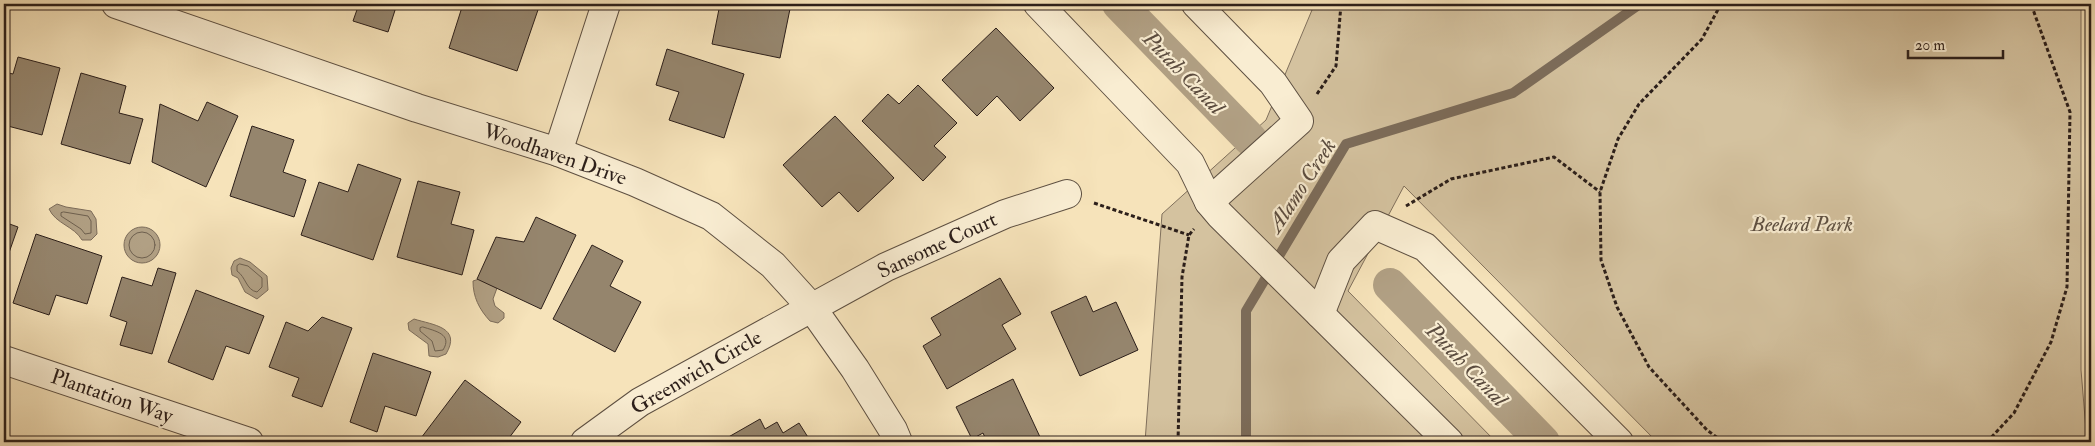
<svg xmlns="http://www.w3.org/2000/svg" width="2095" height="446" viewBox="0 0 2095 446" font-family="'IM FELL Double Pica',serif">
	<rect width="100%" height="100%" fill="#f6e3ba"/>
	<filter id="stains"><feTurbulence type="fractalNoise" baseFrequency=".004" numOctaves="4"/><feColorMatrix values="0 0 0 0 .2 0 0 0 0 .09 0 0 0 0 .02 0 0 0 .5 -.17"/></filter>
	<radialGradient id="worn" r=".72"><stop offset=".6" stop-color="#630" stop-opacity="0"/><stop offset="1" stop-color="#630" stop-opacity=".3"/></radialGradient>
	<path fill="#d4c29f" stroke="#80705c" d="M1312,4H2081V370L2087,442H1657L1404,186L1348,291L1496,442H1145L1162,214L1266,120L1312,10Z"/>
	<g fill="#b1a084" stroke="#7c6c5a">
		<path d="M57,204L66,207L91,211L96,219L97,234L91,240H82C74,226 56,224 49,209Z"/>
		<circle cx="142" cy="245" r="18"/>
		<path d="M240,258L250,262L267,276L268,290L257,299L245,292L238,278L232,275L231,268L234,261Z"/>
		<path d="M479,279L497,288L493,299L495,306L504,313V318L498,323L490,321C479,309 473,297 473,281Z"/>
		<path d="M414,319C433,325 462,327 446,354L438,357L429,356L428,344L409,330L408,323Z"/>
	</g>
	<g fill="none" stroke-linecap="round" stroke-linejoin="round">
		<g stroke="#6e604f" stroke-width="1">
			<path d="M64,212L88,216L91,221V233L85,234L81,229L61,216V213Z"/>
			<circle cx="142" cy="245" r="13"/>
			<path d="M240,264L248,266L262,278V287L257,292C246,290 246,277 237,271V266Z"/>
			<path d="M423,327C435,331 453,334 443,350L435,351L432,341L420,331V328Z"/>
		</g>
		<path stroke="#7c6c5a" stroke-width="10" d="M1246,442V311L1346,144L1513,93L1640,4"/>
		<g stroke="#b1a084" stroke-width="34">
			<path d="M1119,4L1250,139"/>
			<path d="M1390,285L1543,442"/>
		</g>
	</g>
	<g fill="#95856d" stroke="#2c1f1a">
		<path d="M359,4H397L388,32L353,21Z"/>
		<path d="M463,4H540L517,71L449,48Z"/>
		<path d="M720,4L742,5V4H791L780,58L712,44Z"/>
		<path d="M996,28L1054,88L1020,121L997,96L977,116L942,80Z"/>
		<path d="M667,49L744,74L724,138L669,120L679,92L656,85Z"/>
		<path d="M18,57L60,68L42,135L4,125V72L13,74Z"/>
		<path d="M81,73L126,86L119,113L143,119L130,164L61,144Z"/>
		<path d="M918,85L957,123L934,146L946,157L923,181L862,121L888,94L899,104Z"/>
		<path d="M207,102L238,116L206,187L152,162L160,104L198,121Z"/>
		<path d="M835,116L894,178L858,212L839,192L822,207L783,165Z"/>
		<path d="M252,126L294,140L283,172L306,180L294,217L230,196Z"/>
		<path d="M358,164L401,179L373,260L301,235L319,182L348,192Z"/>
		<path d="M418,181L460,192L451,224L474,230L462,275L397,257Z"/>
		<path d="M536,217L576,235L541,309L477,279L496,237L524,242Z"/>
		<path d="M4,222L18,227L4,267Z"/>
		<path d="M36,234L102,256L87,304L56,295L49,315L13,303Z"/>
		<path d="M592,245L623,261L610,286L641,302L615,352L553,319Z"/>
		<path d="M158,268L176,273L152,354L120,345L127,322L110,316L122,277L152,286Z"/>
		<path d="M1000,278L1021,314L1002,325L1016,349L947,389L923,346L941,335L931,318Z"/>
		<path d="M196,290L264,316L249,354L226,346L213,380L168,362Z"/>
		<path d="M1086,296L1093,312L1116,302L1138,350L1080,376L1051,312Z"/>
		<path d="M322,317L352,328L322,407L292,396L299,378L269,367L286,322L308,331Z"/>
		<path d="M373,353L431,372L416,416L385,406L377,432L350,422Z"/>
		<path d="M1013,379L1040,437L1029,442H987L983,433L972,439L956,407Z"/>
		<path d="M465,380L521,422L506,442H418Z"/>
		<path d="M760,419L765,429L777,422L783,433L799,423L811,442H727L725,439Z"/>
	</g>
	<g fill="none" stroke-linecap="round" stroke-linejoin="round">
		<defs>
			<g id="minor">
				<path d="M116,4L417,108L558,152L635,182L711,216L773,265L812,308L855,369L893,430L898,442"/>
				<path d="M1038,4L1190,163L1209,202L1220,215L1449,442"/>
				<path d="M1196,4L1273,83L1299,121L1209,202"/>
				<path d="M558,152L606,4"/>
				<path d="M1320,314L1341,261L1375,225L1425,247L1619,442"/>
				<path d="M4,360L249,442"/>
				<path d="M585,442L640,402L886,267L1005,214L1067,194"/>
			</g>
		</defs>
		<use href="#minor" stroke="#5e5042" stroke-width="30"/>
		<g stroke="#2c1f1a" stroke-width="3" stroke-dasharray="4 2.5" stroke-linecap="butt">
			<path d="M1721,4L1702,39L1639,104L1618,139L1600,192L1601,260L1617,307L1649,367L1707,430L1723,442"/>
			<path d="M1317,94L1336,66L1341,4"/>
			<path d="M1094,203L1189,235"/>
			<path d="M1406,206L1451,179L1554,157L1600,192"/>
			<path d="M1178,442L1182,277L1189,235L1194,229"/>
			<path d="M1987,442L2014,413L2051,342L2067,287L2070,112L2031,4"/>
		</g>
		<use href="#minor" stroke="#f9edd2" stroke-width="28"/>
	</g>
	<g text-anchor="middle" stroke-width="4.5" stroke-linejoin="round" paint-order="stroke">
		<g font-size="21" fill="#2c1f1a" stroke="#f9edd2">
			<text transform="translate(555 154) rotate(19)" y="7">Woodhaven Drive</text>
			<text transform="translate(937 245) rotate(-25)" y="7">Sansome Court</text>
			<text transform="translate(696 372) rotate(-30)" y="7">Greenwich Circle</text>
			<text transform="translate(112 396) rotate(19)" y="7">Plantation Way</text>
		</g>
		<g font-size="21" font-style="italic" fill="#5e5042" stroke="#f9edd2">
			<text x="1802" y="231">Beelard Park</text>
		</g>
		<g font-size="22" font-style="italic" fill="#5b4c3f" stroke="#f9edd2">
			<text transform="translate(1184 72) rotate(46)" y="8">Putah Canal</text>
			<text transform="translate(1301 185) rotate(-57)" y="8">Alamo Creek</text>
			<text transform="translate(1467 364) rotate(46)" y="8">Putah Canal</text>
		</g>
	</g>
	<rect width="2095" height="446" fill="none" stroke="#f6e3ba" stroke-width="20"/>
	<rect x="5" y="5" width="2085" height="436" fill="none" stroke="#2c1f1a" stroke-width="2.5"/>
	<rect x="10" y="10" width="2075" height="426" fill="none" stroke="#2c1f1a"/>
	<path d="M1908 50v8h95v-8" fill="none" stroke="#2c1f1a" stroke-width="2.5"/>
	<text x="1915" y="50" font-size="15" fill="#2c1f1a" stroke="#f9edd2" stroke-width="4" paint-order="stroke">20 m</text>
	<rect width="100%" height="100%" filter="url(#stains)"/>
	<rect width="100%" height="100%" fill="url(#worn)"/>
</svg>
